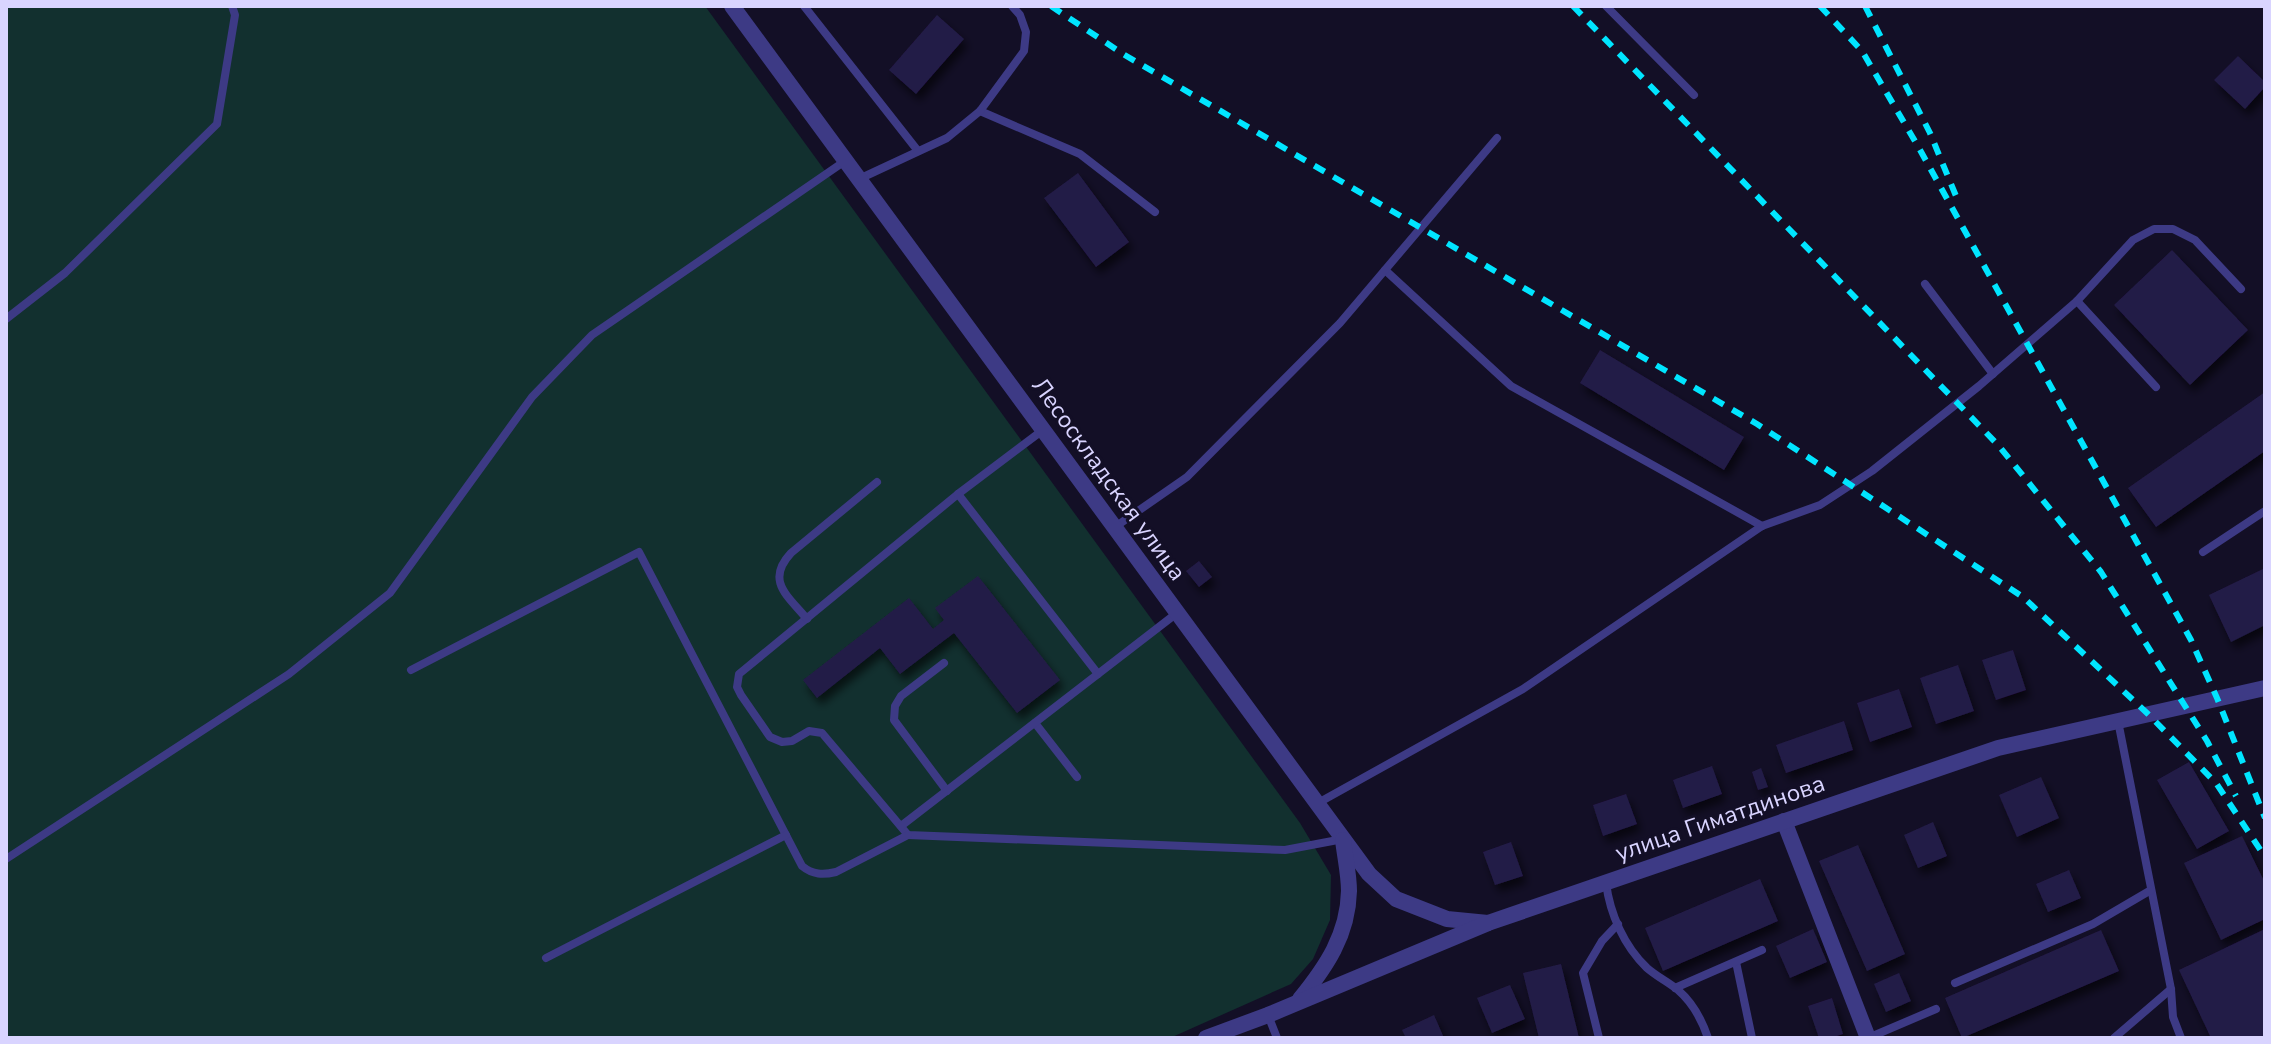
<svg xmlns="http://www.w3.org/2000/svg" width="2271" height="1044" viewBox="0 0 2271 1044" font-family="'Nunito Sans',sans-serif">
	<defs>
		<filter id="shadow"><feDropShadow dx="4" dy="7" stdDeviation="4" flood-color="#0009"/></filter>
	</defs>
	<rect width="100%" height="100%" fill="#130f26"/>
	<path fill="#12302f" d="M6,6H705L1300,823L1331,875L1330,920L1313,959L1291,984L1170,1038H6Z"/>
	<g fill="#241b47" filter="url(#shadow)">
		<path d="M937,15L964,39L916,94L889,70Z"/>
		<path d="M2238,56L2265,82V87L2245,109L2214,80Z"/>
		<path d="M1078,173L1129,242L1096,267L1044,198Z"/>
		<path d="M2172,250L2248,330L2190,385L2114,305Z"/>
		<path d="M1600,350L1744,437L1724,470L1580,383Z"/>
		<path d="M2265,392V451L2156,527L2128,488Z"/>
		<path d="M1199,561L1212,577L1199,587L1186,571Z"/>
		<path d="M2265,568V625L2231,642L2209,595Z"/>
		<path d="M978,576L1060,680L1017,713L954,633L900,674L880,648L817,698L803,680L909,598L933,629L944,620L935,608Z"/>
		<path d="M2013,650L2026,690L1996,700L1982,660Z"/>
		<path d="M1958,665L1974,711L1936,724L1920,678Z"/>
		<path d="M1899,689L1912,727L1870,742L1857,703Z"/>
		<path d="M1844,721L1853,750L1786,773L1776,745Z"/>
		<path d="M2189,762L2229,831L2197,849L2157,780Z"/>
		<path d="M1712,766L1722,794L1683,808L1673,780Z"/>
		<path d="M1761,768L1768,787L1758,790L1752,772Z"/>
		<path d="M2041,777L2059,818L2017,837L1999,795Z"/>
		<path d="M1626,794L1637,824L1603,836L1593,805Z"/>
		<path d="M1933,822L1947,856L1918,868L1904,835Z"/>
		<path d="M2242,836L2265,883V919L2221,940L2184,863Z"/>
		<path d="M1511,842L1523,876L1495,885L1483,852Z"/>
		<path d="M1858,845L1905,954L1867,971L1819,861Z"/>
		<path d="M2069,870L2081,898L2048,912L2036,884Z"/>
		<path d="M1760,879L1778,921L1663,971L1645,928Z"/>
		<path d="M1813,929L1827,962L1790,978L1776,946Z"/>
		<path d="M2265,929V1038H2211L2179,970Z"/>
		<path d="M2101,930L2119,971L1962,1038L1945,998Z"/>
		<path d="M1561,964L1579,1038H1539L1523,973Z"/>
		<path d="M1899,973L1911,1001L1886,1012L1874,984Z"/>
		<path d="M1510,985L1525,1019L1492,1033L1477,998Z"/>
		<path d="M1832,998L1843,1034L1831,1038H1819L1808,1006Z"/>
		<path d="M1434,1015L1444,1038H1406L1402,1030Z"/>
	</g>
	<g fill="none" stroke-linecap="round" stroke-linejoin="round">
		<g stroke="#3d3a85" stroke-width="8">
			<path d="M804,6L918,151"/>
			<path d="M1606,6L1694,95"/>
			<path d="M980,111L1080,154L1155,212"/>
			<path d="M859,179L947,138L980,111L1024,51L1026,32L1020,15L1012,6"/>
			<path d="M1385,270L1511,386L1762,526"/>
			<path d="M1925,284L1993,374"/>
			<path d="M2077,301L2156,387"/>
			<path d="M6,319L65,273L217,124L235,15L232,6"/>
			<path d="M1043,430L958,494L739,674L737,687L741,695L770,737L782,742L792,741L809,731L822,733L908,835L1285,850L1343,839"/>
			<path d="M958,494L1098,674"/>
			<path d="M1115,527L1187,477L1340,323L1497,138"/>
			<path d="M2203,552L2265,511"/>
			<path d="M807,619C788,596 765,581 791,553L877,482"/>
			<path d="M944,663L901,696L895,706L894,720L947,791"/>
			<path d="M411,670L639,552L802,866C813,875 823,875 836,872L908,835"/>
			<path d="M2118,721L2171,989L2173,1017L2181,1038"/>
			<path d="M1035,723L1077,777"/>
			<path d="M1318,803L1523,689L1762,526L1820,505L1872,471L1979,386L2077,301L2133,240L2154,229H2173L2195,240L2241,289"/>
			<path d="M901,826L1177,613"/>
			<path d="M6,859L289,674L390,593L532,397L592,335L845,161"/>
			<path d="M1606,883C1610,914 1624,946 1647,968C1656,976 1668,982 1678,990C1693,1003 1702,1020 1708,1038"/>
			<path d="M546,958L786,835"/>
			<path d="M1736,962L1752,1038"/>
			<path d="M1955,983L2093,924L2151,890"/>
			<path d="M1675,988L1762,950"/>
			<path d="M1268,1015L1277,1038"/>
			<path d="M1599,1038L1583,973L1602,941L1618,924"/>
			<path d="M1868,1038L1936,1009"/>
			<path d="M2114,1038L2171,989"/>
		</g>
		<g stroke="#3d3a85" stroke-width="16">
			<path d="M732,6L1369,874L1396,899L1447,919L1488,923"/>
			<path d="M1784,821L1868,1038"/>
			<path d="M1300,999C1326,967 1348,935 1349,891C1349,875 1345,857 1343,840"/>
			<path d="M1206,1038L1268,1015L1488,923L1998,748L2265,688"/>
		</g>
		<g stroke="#00e5ff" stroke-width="6" stroke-dasharray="12 10" stroke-linecap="butt">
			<path d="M1051,6L1123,54L1757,424L2023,597L2148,714L2216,783L2265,857"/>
			<path d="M1573,6L1999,446L2101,572L2207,741L2236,796"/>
			<path d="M1820,6L1862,51L1919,148L2191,640L2217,698L2265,818"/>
			<path d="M1865,6L1930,133L1956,196"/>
		</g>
	</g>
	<g text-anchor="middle" stroke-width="6" stroke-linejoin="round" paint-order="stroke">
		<g font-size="24" fill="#d9d4ff" stroke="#130f26">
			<text transform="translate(1109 479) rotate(54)" y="8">Лесоскладская улица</text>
			<text transform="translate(1720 818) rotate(-19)" y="8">улица Гиматдинова</text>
		</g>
	</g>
	<rect width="2271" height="1044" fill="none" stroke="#d9d4ff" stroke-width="16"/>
</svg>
